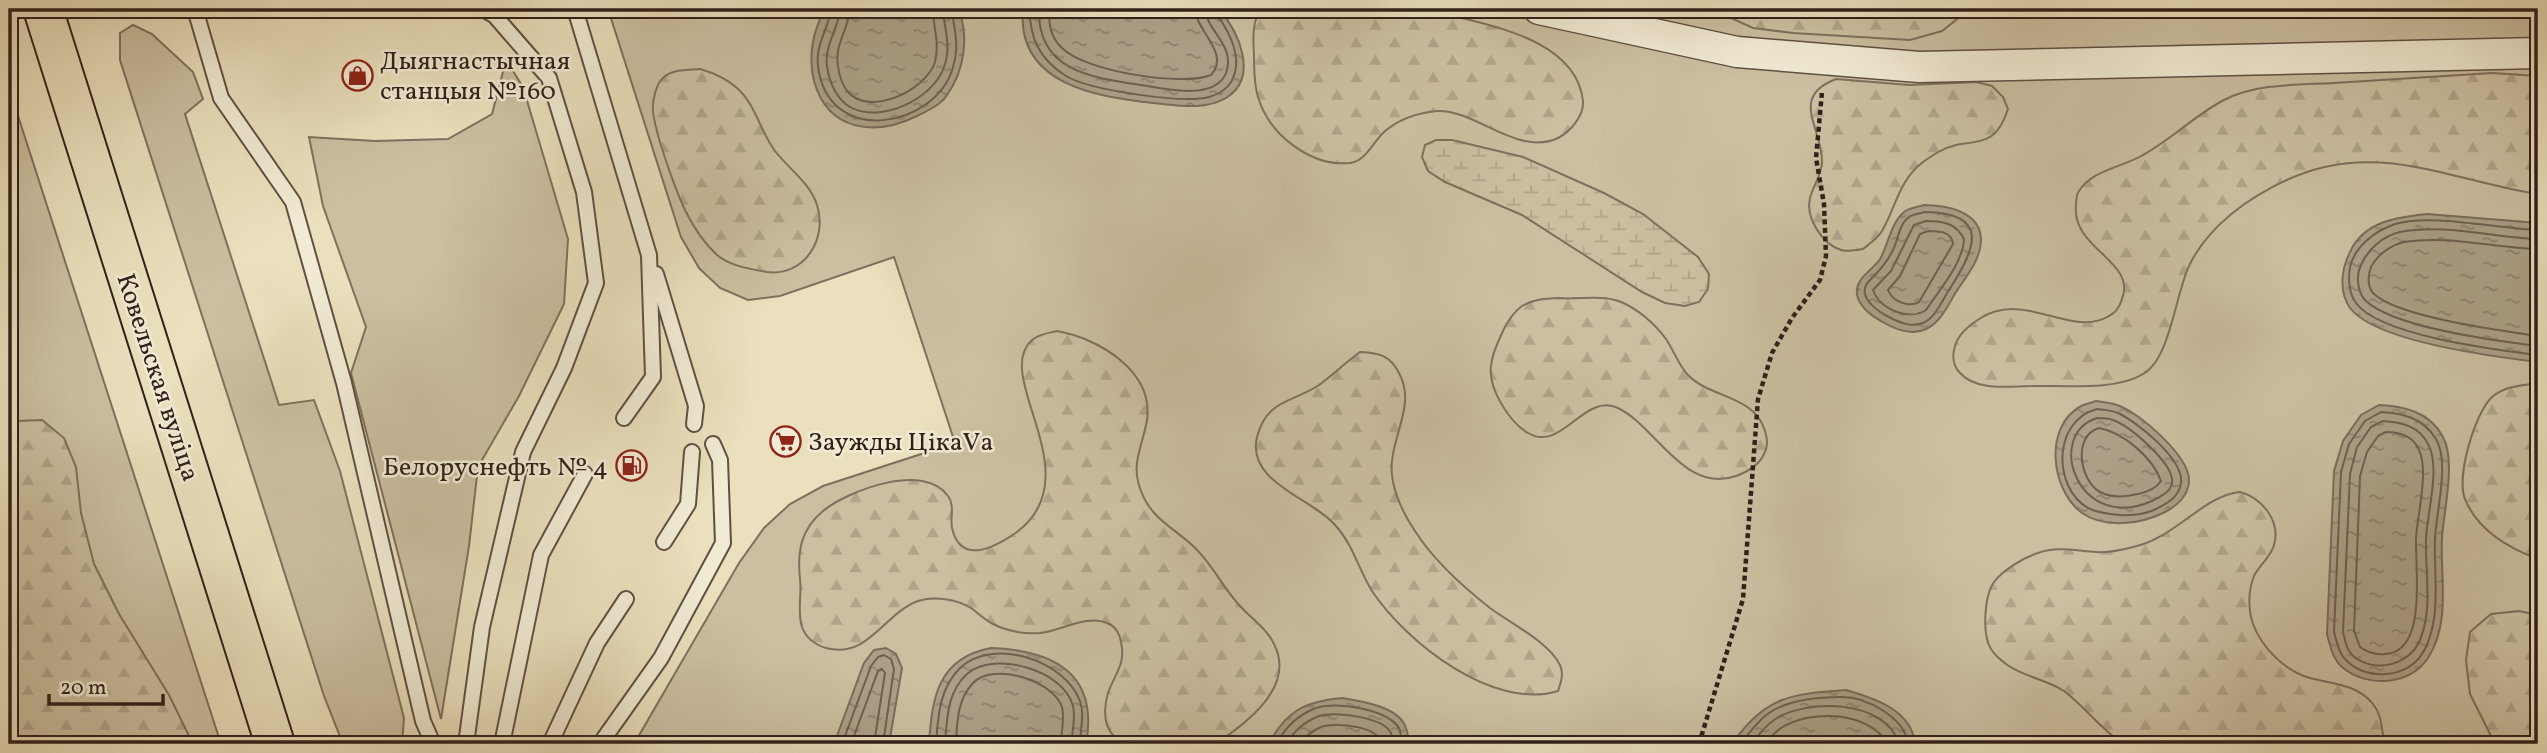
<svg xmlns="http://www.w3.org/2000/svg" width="2547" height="753" viewBox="0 0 2547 753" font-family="Vollkorn,serif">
	<defs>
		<pattern id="forest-firs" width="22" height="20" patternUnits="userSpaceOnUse" patternTransform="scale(1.75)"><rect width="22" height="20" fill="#cbbfa1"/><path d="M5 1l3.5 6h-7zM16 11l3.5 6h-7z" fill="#afa48a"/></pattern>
		<pattern id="wetland-marsh" width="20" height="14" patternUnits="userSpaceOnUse" patternTransform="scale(1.75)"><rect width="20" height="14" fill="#cbbfa1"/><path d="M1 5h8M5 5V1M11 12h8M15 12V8" fill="none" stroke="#afa48a"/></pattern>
		<pattern id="water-ripples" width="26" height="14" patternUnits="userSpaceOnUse" patternTransform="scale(1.75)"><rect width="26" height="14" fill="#ab9f86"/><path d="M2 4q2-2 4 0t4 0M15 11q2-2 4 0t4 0" fill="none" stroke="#8c816d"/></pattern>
	</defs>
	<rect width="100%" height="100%" fill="#eae0bd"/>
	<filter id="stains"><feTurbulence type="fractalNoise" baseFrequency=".00286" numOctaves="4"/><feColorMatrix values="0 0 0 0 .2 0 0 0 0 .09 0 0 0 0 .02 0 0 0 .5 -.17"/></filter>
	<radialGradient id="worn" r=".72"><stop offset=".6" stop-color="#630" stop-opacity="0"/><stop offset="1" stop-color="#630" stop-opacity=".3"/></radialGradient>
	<g fill="#cbbfa1" stroke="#7e705e" stroke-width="2">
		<path d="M608,9H2538V744H634L739,563L764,528L790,504L823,486L955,443L894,257L780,296L748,300L720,288L699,268L681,237Z"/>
		<path d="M133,25L152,34L193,72L203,99L185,114L279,405L314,400L340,471L404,718L402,744H343L324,696L120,60V33Z"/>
		<path d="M506,60L523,87L568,239L564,304L519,396L478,467L469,546L441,719L351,373L366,327L323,206L309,137L375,141L448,139L492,114Z"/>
		<path d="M9,88L221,744H9Z"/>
	</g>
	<g fill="url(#forest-firs)" stroke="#7e705e" stroke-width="2">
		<path d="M1261,9C1310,9 1365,5 1414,9C1431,10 1449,15 1466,19C1510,30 1577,47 1583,101C1584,116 1570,132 1558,138C1518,157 1475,109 1437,111C1416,113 1399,119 1384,132C1373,142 1366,161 1350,163C1310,167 1269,134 1258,97C1254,84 1254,68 1254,55C1253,40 1252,21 1261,9Z"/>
		<path d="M1717,9H1970L1942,31L1910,40L1793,33L1753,28L1720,13Z"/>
		<path d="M700,69C714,73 726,78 737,88C756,105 760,131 775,151C789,169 810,183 817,205C828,239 804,277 767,272C750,269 730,266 717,255C704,243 694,228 686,212C676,192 655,133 653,111C652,102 656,83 664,77C673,69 688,70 700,69Z"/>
		<path d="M2492,73L2538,76V194C2451,181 2377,139 2289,179C2249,197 2208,226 2189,266C2175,296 2170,359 2143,374C2116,391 2063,385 2032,386C2009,386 1978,392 1960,373C1953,366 1952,356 1955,346C1958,335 1969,325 1979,319C2025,289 2071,339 2109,316C2115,313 2120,306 2122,299C2137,261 2071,249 2076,205C2076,200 2076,195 2079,191C2092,170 2123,167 2143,155C2172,139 2195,115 2224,100C2257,83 2299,85 2334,83C2387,80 2439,76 2492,73Z"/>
		<path d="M1836,79L1909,85L1976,82L1992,86L2003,97L2008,109C1997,142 1986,140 1956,145C1943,148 1933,155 1923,162C1899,180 1896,207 1882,231C1878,238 1869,244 1863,249C1857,250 1847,252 1841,250C1822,244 1805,217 1810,198C1813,186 1822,174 1822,162C1822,127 1789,97 1836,79Z"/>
		<path d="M1558,298C1578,300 1602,294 1621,302C1638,309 1655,324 1666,339C1674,351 1678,364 1688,375C1710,398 1752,395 1764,428C1767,437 1769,445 1764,454C1759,465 1747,472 1736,476C1684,494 1656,426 1618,408C1584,392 1562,453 1528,433C1509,422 1488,388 1491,366C1492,353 1498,342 1503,331C1507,322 1514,312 1522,306C1533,299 1546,299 1558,298Z"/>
		<path d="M1057,331C1098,338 1154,371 1147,420C1142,450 1128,466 1144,498C1154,519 1176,530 1193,546C1213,564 1223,589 1242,608C1253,620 1267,629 1274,644C1296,687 1247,722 1216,744L1120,743C1116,738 1109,732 1107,725C1104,715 1105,703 1108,693C1115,673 1126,665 1121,642C1120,635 1116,627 1109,624C1087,613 1062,631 1040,633C1024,634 1007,631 993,624C985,620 978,613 971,608C956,599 935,596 918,601C883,614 869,659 826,648C816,645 806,638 802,627C797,613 802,594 800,579C797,551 801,529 823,511C849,490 924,462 948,496C955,505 950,518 952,528C961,567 997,546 1017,532C1092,475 991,376 1032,340C1039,334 1049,333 1057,331Z"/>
		<path d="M1360,352C1379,353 1390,355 1399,373C1415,402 1395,431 1392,461C1389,484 1402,512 1415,531C1434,561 1462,586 1490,608C1510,623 1549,642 1560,665C1564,674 1561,682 1558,691C1493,711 1406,642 1372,591C1359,570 1353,545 1336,526C1313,498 1246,483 1257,437C1267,399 1292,403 1319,385C1333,375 1346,362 1360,352Z"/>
		<path d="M2538,383V559C2508,548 2478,531 2465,499C2456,476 2475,413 2492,397C2505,386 2523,385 2538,383Z"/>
		<path d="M42,420L64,438L76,467L81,513L94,564L119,614L169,695L193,744H9V426L17,421Z"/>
		<path d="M2240,492C2262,498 2281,521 2274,545C2271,557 2259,565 2254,576C2248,591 2248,609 2253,624C2262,648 2285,671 2310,678C2333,684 2357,684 2373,704C2383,716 2381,731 2385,744H2123C2101,729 2085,707 2064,691C2046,679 2023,677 2006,664C2002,661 1994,654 1991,649C1982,635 1984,596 1994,582C2003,570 2023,558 2038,553C2057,546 2077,551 2096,552C2108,553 2122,550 2133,547C2174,539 2204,495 2240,492Z"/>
		<path d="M2519,611L2538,615V744H2495L2470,694L2466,660L2470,632L2491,614Z"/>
	</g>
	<path fill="url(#wetland-marsh)" stroke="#7e705e" stroke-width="2" d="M1436,140H1452L1523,157L1604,193L1643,214L1698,257L1709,274L1708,289L1699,302L1685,306L1665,303L1642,292L1522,215L1445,182L1428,171L1422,157L1425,145Z"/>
	<g fill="url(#water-ripples)" stroke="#7a6c5b" stroke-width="2">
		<path d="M825,9H958C970,36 964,71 947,95C941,105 927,111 917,116C874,137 828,131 814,81C808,56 813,31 825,9Z"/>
		<path d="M1023,9H1219C1238,31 1260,77 1226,98C1204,111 1176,105 1153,103C1096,97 1016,84 1023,9Z"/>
		<path d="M1924,205C1945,205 1981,211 1981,240C1981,259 1966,277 1956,292C1948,305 1941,322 1926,329C1912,336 1894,329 1881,321C1871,316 1858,305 1857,294C1855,278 1873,270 1880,259C1888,245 1891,223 1904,212C1908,208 1918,207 1924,205Z"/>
		<path d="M2427,214L2538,223V362C2496,357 2376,342 2350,308C2338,291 2342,268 2350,252C2364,221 2398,217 2427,214Z"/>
		<path d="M2096,401C2103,402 2111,403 2117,405C2139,412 2189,456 2189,480C2189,495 2177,506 2165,512C2142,524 2105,529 2082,513C2051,490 2043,427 2081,406C2085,404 2091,403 2096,401Z"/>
		<path d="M2379,405C2404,406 2430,412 2443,437C2456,460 2444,511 2442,537C2440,577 2451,623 2428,658C2410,686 2366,688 2342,667C2333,659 2330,646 2327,634L2334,471L2343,441L2361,415Z"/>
		<path d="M886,648L896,654L902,668L889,744H834L864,663L874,650Z"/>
		<path d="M991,648C1054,650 1099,674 1086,744H929C932,697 938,658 991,648Z"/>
		<path d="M1846,690C1874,698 1912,710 1915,744H1732C1765,696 1791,694 1846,690Z"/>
		<path d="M1343,698C1362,702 1399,706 1406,728C1408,733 1408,739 1409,744H1269C1286,710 1307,701 1343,698Z"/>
	</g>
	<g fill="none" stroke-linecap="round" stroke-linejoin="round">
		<g stroke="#6e6050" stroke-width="2">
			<path d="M831,9C829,28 815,45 818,66C828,149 937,127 953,67C960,43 954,32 952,9"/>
			<path d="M840,9C839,28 824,45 827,66C829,81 836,99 850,107C881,124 933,99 944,67C952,45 944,30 943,9"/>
			<path d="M850,9C849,28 834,45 838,66C839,74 842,84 847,91C869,118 926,90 935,62C940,42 933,28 933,9"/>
			<path d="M1030,9C1029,38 1040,60 1066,76C1089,90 1183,104 1209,97C1219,94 1229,88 1233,78C1241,60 1232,38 1222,22C1218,17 1215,16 1214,9"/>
			<path d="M1039,9C1037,71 1092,78 1141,85C1161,88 1186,94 1206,89C1215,87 1223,81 1226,73C1236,45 1207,32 1205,9"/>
			<path d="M1049,9C1049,24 1050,37 1062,48C1084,71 1182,87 1211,75C1231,54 1196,31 1195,9"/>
			<path d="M1925,212C1992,213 1975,250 1949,290C1942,301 1935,318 1923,323C1911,328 1898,322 1887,316C1879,312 1867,303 1865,294C1863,286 1869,281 1874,276C1882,268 1888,260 1893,250C1898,240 1899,224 1909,217C1913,214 1921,213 1925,212Z"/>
			<path d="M1926,221C1943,221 1956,223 1964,239C1963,263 1940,289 1926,310C1910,321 1880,310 1873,290L1891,271L1914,225Z"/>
			<path d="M2538,230C2499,229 2429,213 2395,224C2375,231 2355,246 2350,267C2348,278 2349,294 2356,303C2380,336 2498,350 2538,355"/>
			<path d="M1928,231C1938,231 1952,231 1953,244L1919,302C1908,308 1892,301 1888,290L1900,276L1920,234Z"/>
			<path d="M2538,239C2495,238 2443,223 2400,232C2383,236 2368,249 2361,265C2356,275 2357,291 2365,300C2393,328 2497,341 2538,346"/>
			<path d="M2538,249C2494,248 2448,235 2404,242C2391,245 2377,255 2371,267C2368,275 2367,286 2373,293C2396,317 2503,331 2538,336"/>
			<path d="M2097,409C2104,410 2112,410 2118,413C2137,422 2184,459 2181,483C2179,497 2168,503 2156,509C2146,514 2131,516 2120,515C2109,514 2098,513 2088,508C2053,488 2052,421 2097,409Z"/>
			<path d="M2381,412C2403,413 2423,418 2436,439C2450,463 2436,512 2435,539C2434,566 2438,592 2434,619C2432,631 2429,644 2422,654C2407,678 2367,681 2347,661C2339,654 2337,643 2334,632L2341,472L2349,444L2365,421Z"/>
			<path d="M2097,418C2102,418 2108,418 2113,420C2130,426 2170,461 2172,479C2174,491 2160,497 2152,501C2078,534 2044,435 2097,418Z"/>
			<path d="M2383,421C2401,422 2419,426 2428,444C2441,467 2427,513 2426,539C2425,571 2433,609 2420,640C2410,665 2375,674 2353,656C2346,649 2345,640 2343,632L2350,474L2357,447L2371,427Z"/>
			<path d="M2099,428C2123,432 2153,458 2161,481C2156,489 2147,492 2138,494C2126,497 2112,498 2100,492C2080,481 2072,436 2099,428Z"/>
			<path d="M2386,432C2399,432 2412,436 2418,448C2430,469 2417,515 2416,539C2415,568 2428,652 2385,654C2375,655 2368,653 2360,647L2354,631L2360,476L2367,452L2378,436Z"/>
			<path d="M842,744L871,666L878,657L884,655L891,659L894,669L883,744"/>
			<path d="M851,744L878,671L882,669L885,673L874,744"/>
			<path d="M936,744C938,717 939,689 960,668C993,637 1065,660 1080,701C1085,715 1080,730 1080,744"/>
			<path d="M945,744C947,719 947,692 967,674C994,650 1064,670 1073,706C1076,719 1072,732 1071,744"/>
			<path d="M956,744C957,723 957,700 973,683C993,662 1053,680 1062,707C1065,719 1061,732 1061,744"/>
			<path d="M1277,744C1285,727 1298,715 1316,708C1336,701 1387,709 1399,728C1401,732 1401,740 1402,744"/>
			<path d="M1287,744C1293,731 1306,721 1319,716C1335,711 1383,717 1391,733C1391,734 1393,744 1393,744"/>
			<path d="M1298,744C1305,737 1312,731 1321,727C1336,722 1379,726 1382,744"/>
			<path d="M1740,744C1749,734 1758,720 1769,713C1788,700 1820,697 1842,697C1867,697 1905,718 1908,744"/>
			<path d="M1751,744C1758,736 1765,726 1774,720C1806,698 1886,699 1899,744"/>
			<path d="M1765,744C1769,739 1775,732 1781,728C1812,709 1868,711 1888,744"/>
		</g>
		<defs>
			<g id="service">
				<path d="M195,9L221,98L293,202L344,383L423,721L433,744"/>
				<path d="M575,9L649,255L653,377L624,418"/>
				<path d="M656,274L696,406L694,424"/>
				<path d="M664,542L688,504L692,452"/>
				<path d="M466,744L482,627L523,452L564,368L596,283L584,192L549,78L494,15L483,9"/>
				<path d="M502,744L541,555L585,474"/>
				<path d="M550,744L597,643L626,599"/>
				<path d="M600,744L661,658L723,543L720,460L713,444"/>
			</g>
			<path id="minor" d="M1539,9L1737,52L1919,67L2538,53"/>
			<path id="trunk" d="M43,9L275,744"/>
		</defs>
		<use href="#service" stroke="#5f5043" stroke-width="18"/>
		<use href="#minor" stroke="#5f5043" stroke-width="33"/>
		<use href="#trunk" stroke="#31201a" stroke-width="42"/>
		<path stroke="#31201a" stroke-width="4.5" stroke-dasharray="5 3.5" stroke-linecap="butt" d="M1699,744L1743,599L1758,399L1772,353L1792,318L1820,280L1826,256L1824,204L1816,158L1822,92"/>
		<use href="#service" stroke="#f1ebd4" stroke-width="14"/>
		<use href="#minor" stroke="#f1ebd4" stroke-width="30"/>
		<use href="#trunk" stroke="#eae0bd" stroke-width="38"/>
	</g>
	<defs>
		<symbol id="shop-ring" viewBox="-11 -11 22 22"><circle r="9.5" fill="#f1ebd4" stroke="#8f2418" stroke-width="1.5"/><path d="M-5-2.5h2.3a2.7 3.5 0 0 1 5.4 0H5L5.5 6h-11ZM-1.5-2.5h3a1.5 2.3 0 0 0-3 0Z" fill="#8f2418"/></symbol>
		<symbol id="supermarket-ring" viewBox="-11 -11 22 22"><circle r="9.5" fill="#f1ebd4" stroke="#8f2418" stroke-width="1.5"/><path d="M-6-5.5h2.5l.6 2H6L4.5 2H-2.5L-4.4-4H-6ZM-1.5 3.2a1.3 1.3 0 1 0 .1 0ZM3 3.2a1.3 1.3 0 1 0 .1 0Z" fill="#8f2418"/></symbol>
		<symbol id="fuel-ring" viewBox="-11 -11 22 22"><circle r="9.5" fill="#f1ebd4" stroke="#8f2418" stroke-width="1.5"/><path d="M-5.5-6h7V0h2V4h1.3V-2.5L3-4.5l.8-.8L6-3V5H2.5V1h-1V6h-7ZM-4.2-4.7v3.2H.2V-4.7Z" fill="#8f2418"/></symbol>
	</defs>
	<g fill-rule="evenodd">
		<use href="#shop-ring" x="340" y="58" width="35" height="35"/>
		<use href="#supermarket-ring" x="768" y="424" width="35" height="35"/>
		<use href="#fuel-ring" x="614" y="448" width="35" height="35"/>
	</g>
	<g text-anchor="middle" stroke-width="5" stroke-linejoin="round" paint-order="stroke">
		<g font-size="26" fill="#31201a" stroke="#f1ebd4" text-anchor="start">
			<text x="380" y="69">Дыягнастычная<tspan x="380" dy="30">станцыя №160</tspan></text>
			<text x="808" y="450">Заужды ЦікаVа</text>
			<text x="608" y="475" text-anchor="end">Белоруснефть № 4</text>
		</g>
		<g font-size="26" fill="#31201a" stroke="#f1ebd4">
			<text transform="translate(159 377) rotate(72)" y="9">Ковельская вуліца</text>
		</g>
	</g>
	<rect width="2547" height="753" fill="none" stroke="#eae0bd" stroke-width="35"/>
	<rect x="10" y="10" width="2526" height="732" fill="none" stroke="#31201a" stroke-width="3.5"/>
	<rect x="18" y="18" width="2512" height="718" fill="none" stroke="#31201a" stroke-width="2"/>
	<path d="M49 694v10h114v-10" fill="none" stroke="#31201a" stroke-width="3.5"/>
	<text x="60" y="694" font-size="21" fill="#31201a" stroke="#f1ebd4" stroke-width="5" paint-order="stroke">20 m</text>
	<rect width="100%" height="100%" filter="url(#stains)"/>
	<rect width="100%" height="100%" fill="url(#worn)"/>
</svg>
